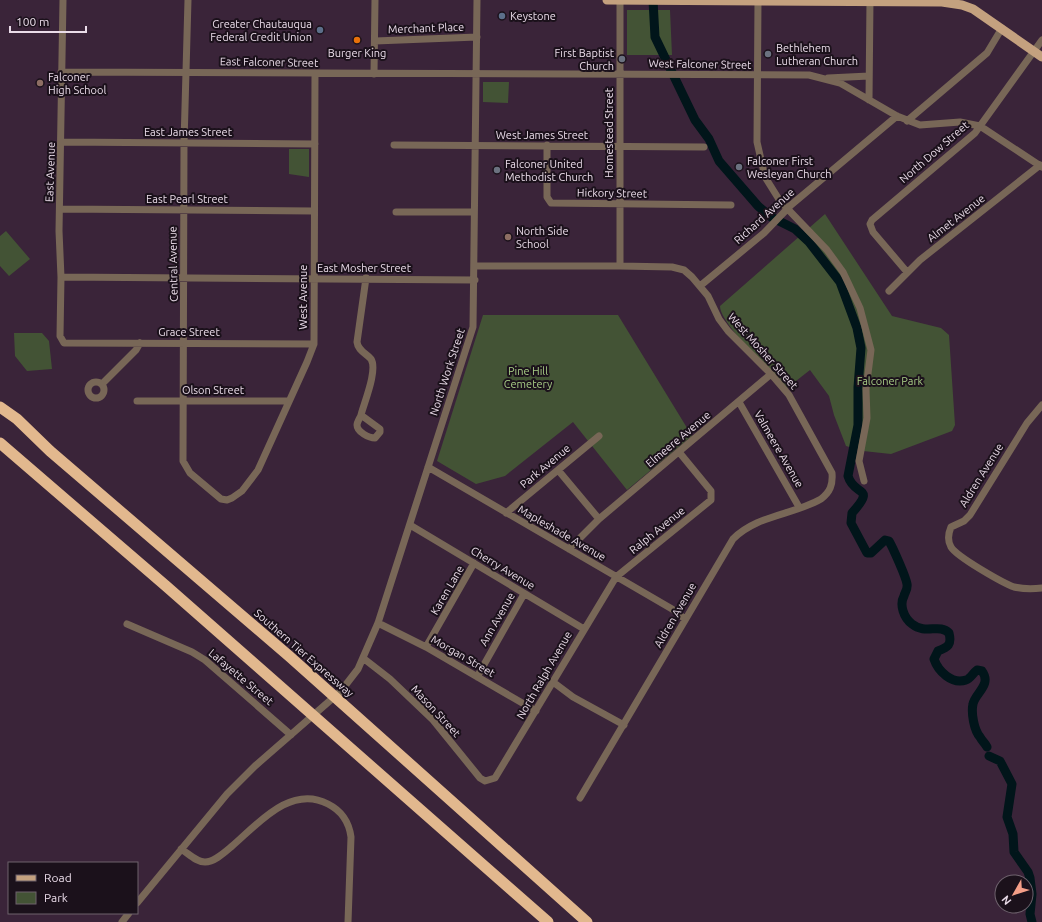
<svg xmlns="http://www.w3.org/2000/svg" width="1042" height="922" font-family="Ubuntu,sans-serif">
<rect width="100%" height="100%" fill="#3a2439"/>
<path fill="#435335" d="M627,10H670L672,55H627Z
M483,82H509L508,103L483,102Z
M289,149H309V177L289,174Z
M825,214L892,316L941,328L949,335L955,425L952,431L891,454L863,451L846,446L834,415L829,396L810,370L787,388C773,373 720,324 720,306Z
M6,231L30,259L9,276L0,266V236Z
M483,315H618L692,436L627,490L573,422L505,476L476,484L437,461Z
M14,333H42L49,341L52,369L27,371L15,356Z"/>
<g fill="none" stroke-linecap="round" stroke-linejoin="round">
<path stroke="#01151a" stroke-width="9" d="M653,0L655,37L695,120L709,139L719,161L758,206L771,217L795,229L809,242L840,282L857,328L861,348L858,387V425L848,476C854,497 877,485 852,513L851,523L867,553H871L885,540L889,541C893,548 906,577 907,584C908,589 905,592 904,596C899,605 904,618 912,624C926,635 939,623 949,633C952,645 948,647 938,651L934,659C938,671 952,685 966,680C970,679 973,673 977,670L982,671C992,685 975,693 973,704C971,713 974,730 980,737C982,741 985,743 987,747
M989,756L1000,761L1012,784L1007,817L1013,834L1014,852L1028,872L1030,878L1032,894L1030,914L1032,922"/>
<path stroke="#786757" stroke-width="7" d="M63,0L59,231L61,277L60,336L64,343L314,344
M188,0L184,143L183,461L190,473L221,499L227,500L232,498L242,491L258,470L307,362L314,344L315,73
M758,0L757,142L765,177L780,201L827,250L843,272L860,308L871,350L866,389L867,418L859,461L864,481
M375,41L477,37
M61,72L809,75L840,83L897,116L920,125L960,122L980,126L1042,167
M374,74L375,0
M828,78L869,76
M869,100L870,0
M907,121L987,53L1002,28
M62,142L315,144
M394,145L704,147
M547,145V197L551,203L731,205
M60,209L314,211
M396,212H474
M474,266H620L672,267L684,270L692,277L708,296L719,319L728,331L771,374L789,395L832,473C833,485 830,492 821,499C793,515 757,515 733,539L580,798
M620,266V0
M907,272L873,232L870,224L872,220L975,133L1042,40
M61,277L475,280
M700,286L764,233L791,205L897,116
M889,291L920,260L1040,165
M88 390a8 8 0 1 1 16 0a8 8 0 1 1-16 0Z
M102,384L136,350L140,343
M137,401H289
M739,402L799,507
M1042,405L1027,423L970,515L964,521L951,527C948,534 947,540 951,547C957,557 1003,583 1014,587C1023,589 1033,589 1042,588
M361,415C364,403 378,370 371,359C366,353 358,351 357,342L366,278
M361,415L380,429V432L375,438C369,438 357,432 357,425C357,422 360,418 361,415Z
M428,467L672,609L685,619
M558,470L599,519
M506,513L599,436
M410,525L584,629
M569,549L599,519L771,374
M378,623L426,647L536,711
M127,624L192,652L205,660L291,735
M426,647L474,563
M363,658L390,679L433,720L480,778L485,781L495,778L616,577L711,500V491L679,452
M477,677L524,594
M553,682L573,697L624,725
M181,849C188,853 196,862 205,862C214,862 224,853 231,847C257,825 290,784 328,804C342,811 349,822 351,837L348,922
M137,903L227,794L255,766L341,691L358,669L378,623L473,327L477,0
M122,922L129,913"/>
<path stroke="#c4a17f" stroke-width="9" d="M607,0L942,2L962,5L973,9L1042,57"/>
<path stroke="#e2b88e" stroke-width="11" d="M0,407L17,419L50,451L289,656L587,922
M0,443L166,586L548,922"/>
</g>
<g fill="#5c6f8a" stroke="#1b111b" stroke-width="1.5">
<circle cx="502" cy="16" r="4"/>
<circle cx="320" cy="30" r="4"/>
</g>
<circle fill="#e8710a" stroke="#1b111b" stroke-width="1.5" cx="357" cy="40" r="4"/>
<g fill="#6b7280" stroke="#1b111b" stroke-width="1.5">
<circle cx="768" cy="54" r="4"/>
<circle cx="622" cy="59" r="4"/>
<circle cx="739" cy="167" r="4"/>
<circle cx="497" cy="170" r="4"/>
</g>
<g fill="#8d6e63" stroke="#1b111b" stroke-width="1.5">
<circle cx="40" cy="83" r="4"/>
<circle cx="508" cy="237" r="4"/>
</g>
<g text-anchor="middle" dominant-baseline="central" stroke-width="4" stroke-linejoin="round" paint-order="stroke">
<g font-size="11" fill="#eadce9" stroke="#1b111b" text-anchor="start">
<text x="510" y="16">Keystone</text>
<text x="312" y="24" text-anchor="end">Greater Chautauqua<tspan x="312" dy="13">Federal Credit Union</tspan></text>
<text x="776" y="48">Bethlehem<tspan x="776" dy="13">Lutheran Church</tspan></text>
<text x="357" y="53" text-anchor="middle">Burger King</text>
<text x="614" y="53" text-anchor="end">First Baptist<tspan x="614" dy="13">Church</tspan></text>
<text x="48" y="77">Falconer<tspan x="48" dy="13">High School</tspan></text>
<text x="747" y="161">Falconer First<tspan x="747" dy="13">Wesleyan Church</tspan></text>
<text x="505" y="164">Falconer United<tspan x="505" dy="13">Methodist Church</tspan></text>
<text x="516" y="231">North Side<tspan x="516" dy="13">School</tspan></text>
</g>
<g font-size="11" fill="#eadce9" stroke="#1b111b">
<text transform="translate(426 28) rotate(-2)">Merchant Place</text>
<text transform="translate(269 62) rotate(1)">East Falconer Street</text>
<text transform="translate(700 64) rotate(1)">West Falconer Street</text>
<text x="188" y="132">East James Street</text>
<text transform="translate(609 133) rotate(-90)">Homestead Street</text>
<text x="542" y="135">West James Street</text>
<text transform="translate(934 152) rotate(-41)">North Dow Street</text>
<text transform="translate(50 172) rotate(-88)">East Avenue</text>
<text transform="translate(612 193) rotate(1)">Hickory Street</text>
<text x="187" y="199">East Pearl Street</text>
<text transform="translate(764 216) rotate(-42)">Richard Avenue</text>
<text transform="translate(956 218) rotate(-38)">Almet Avenue</text>
<text transform="translate(173 264) rotate(-91)">Central Avenue</text>
<text x="364" y="268">East Mosher Street</text>
<text transform="translate(303 297) rotate(-90)">West Avenue</text>
<text x="189" y="332">Grace Street</text>
<text transform="translate(763 351) rotate(48)">West Mosher Street</text>
<text transform="translate(447 372) rotate(-72)">North Work Street</text>
<text x="213" y="390">Olson Street</text>
<text transform="translate(678 439) rotate(-40)">Elmeere Avenue</text>
<text transform="translate(779 449) rotate(60)">Valmeere Avenue</text>
<text transform="translate(545 466) rotate(-40)">Park Avenue</text>
<text transform="translate(981 475) rotate(-58)">Aldren Avenue</text>
<text transform="translate(657 530) rotate(-39)">Ralph Avenue</text>
<text transform="translate(562 533) rotate(30)">Mapleshade Avenue</text>
<text transform="translate(503 568) rotate(31)">Cherry Avenue</text>
<text transform="translate(447 590) rotate(-60)">Karen Lane</text>
<text transform="translate(675 615) rotate(-60)">Aldren Avenue</text>
<text transform="translate(497 619) rotate(-60)">Ann Avenue</text>
<text transform="translate(304 653) rotate(41)">Southern Tier Expressway</text>
<text transform="translate(463 656) rotate(30)">Morgan Street</text>
<text transform="translate(544 675) rotate(-60)">North Ralph Avenue</text>
<text transform="translate(241 677) rotate(40)">Lafayette Street</text>
<text transform="translate(436 711) rotate(47)">Mason Street</text>
</g>
<g font-size="11" fill="#a8cd86" stroke="#1b111b">
<text x="528" y="371">Pine Hill<tspan x="528" dy="13">Cemetery</tspan></text>
<text x="890" y="381">Falconer Park</text>
</g>
</g>
<rect x="8" y="862" width="130" height="52" fill="#1b111b" stroke="#6e626d"/>
<rect x="16" y="875" width="20" height="6" fill="#c4a17f" stroke="#6e626d"/>
<text x="44" y="882" font-size="12" fill="#eadce9">Road</text>
<rect x="16" y="892" width="20" height="12" fill="#435335" stroke="#6e626d"/>
<text x="44" y="902" font-size="12" fill="#eadce9">Park</text>
<g transform="translate(1014 894) rotate(231)"><circle r="19" fill="#1b111b" stroke="#6e626d"/>
<path d="M0-3L7 15L0 10L-7 15Z" fill="#f49e88"/>
<text y="-6" font-size="11" font-weight="bold" text-anchor="middle" fill="#eadce9">N</text>
</g>
<path d="M10 26v6h76v-6" fill="none" stroke="#eadce9" stroke-width="2"/>
<text x="16" y="26" font-size="12" fill="#eadce9" stroke="#1b111b" stroke-width="3" paint-order="stroke">100 m</text>
</svg>
